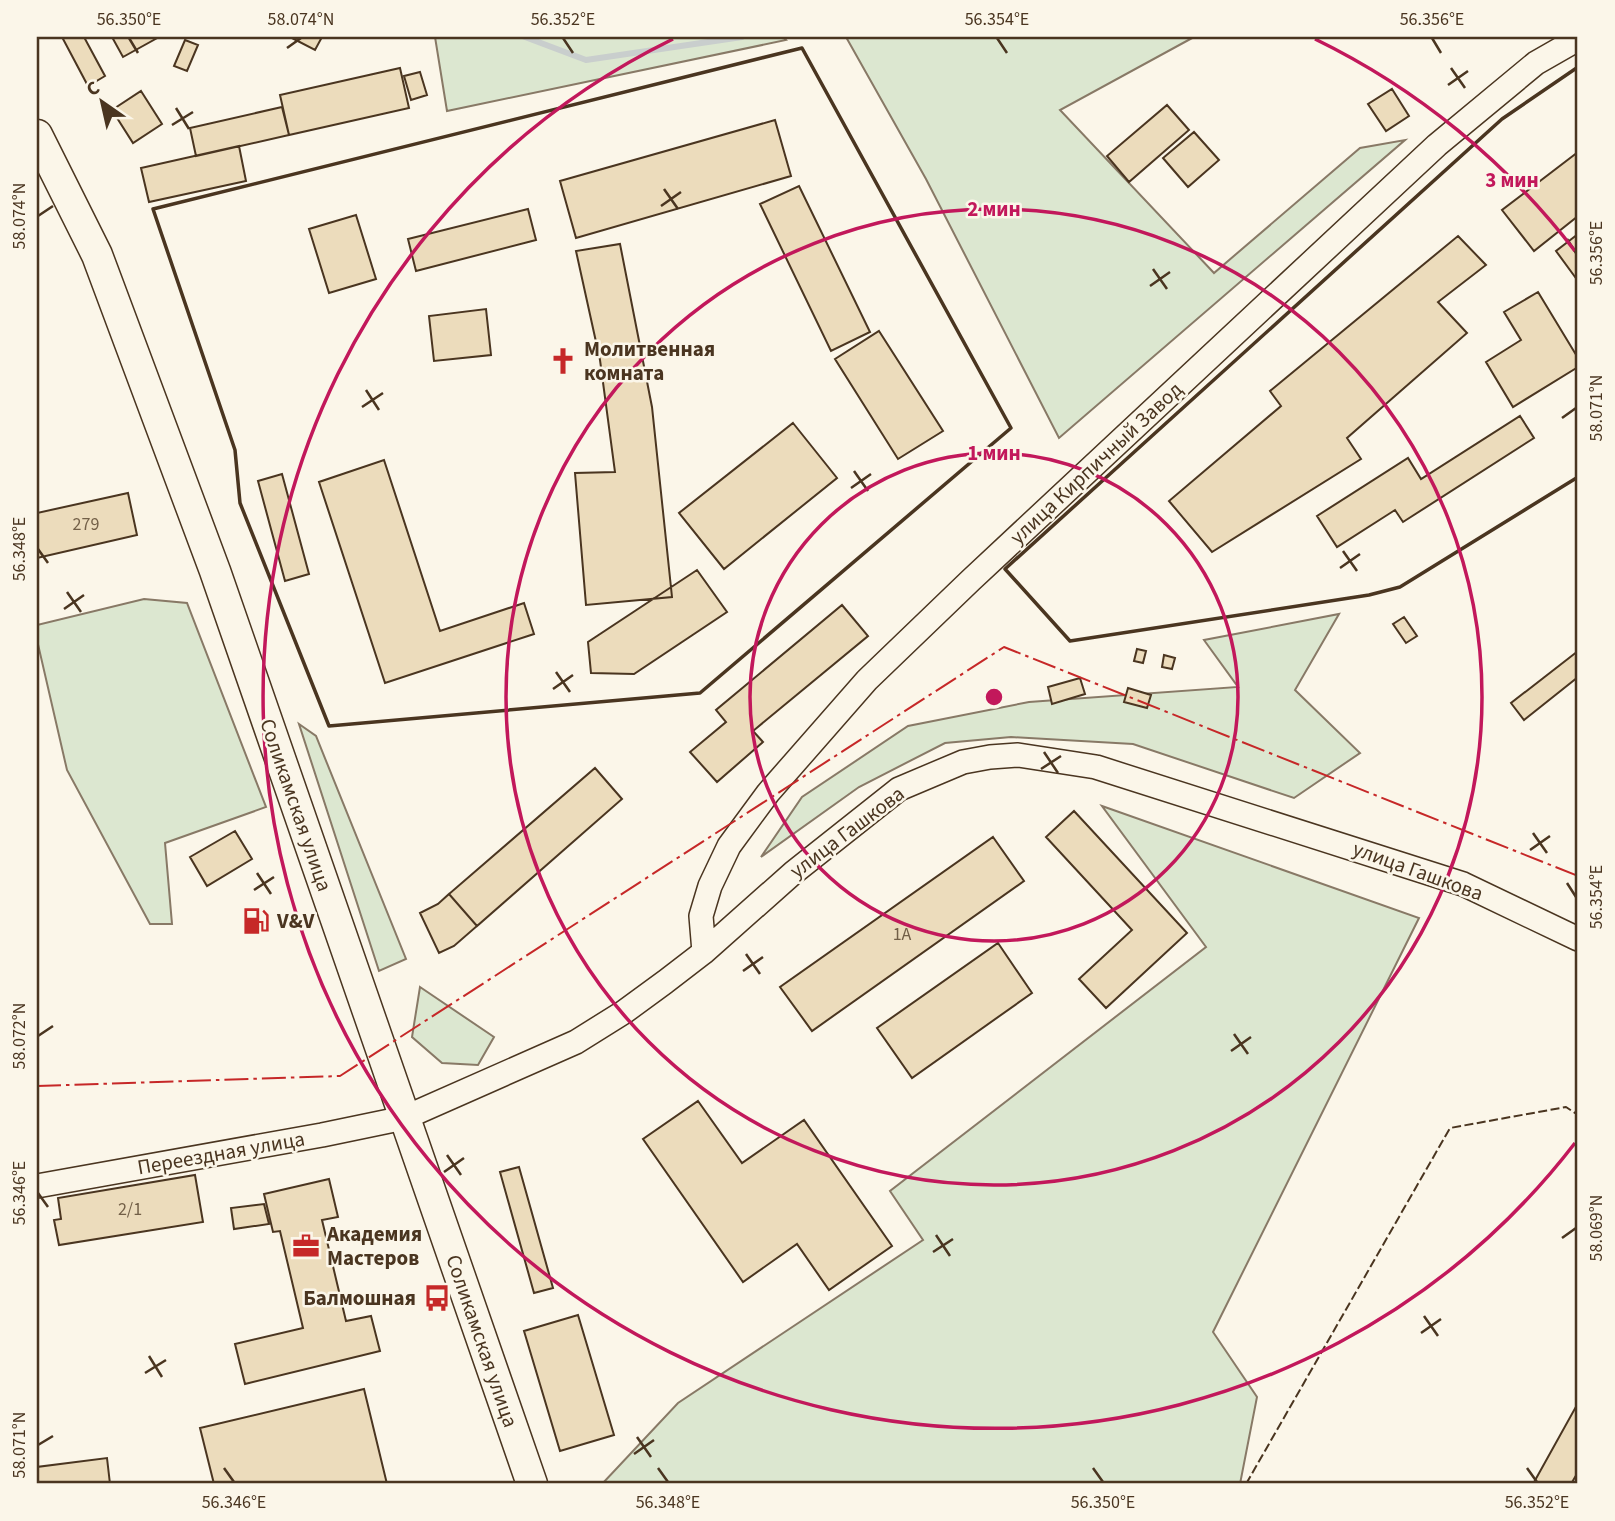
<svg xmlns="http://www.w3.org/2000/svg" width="1615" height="1521" font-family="'Source Sans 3',sans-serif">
<rect width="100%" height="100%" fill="#fbf6e9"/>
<path fill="#dce7d0" stroke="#887966" stroke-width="2" d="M435,37H783L786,40L447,111Z
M846,37H1194L1060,110L1214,273L1360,148L1405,140L1059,438L926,179Z
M144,599L187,603L266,807L165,843L172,924H150L67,770L37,640V625Z
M1339,614L1295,690L1360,753L1294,798L1133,744L1011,737L945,743L859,787L761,857L802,797L908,726L1029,702L1238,687L1204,640Z
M299,724L316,736L406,959L379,971Z
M1102,806L1419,918L1213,1332L1257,1397L1240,1484H602L678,1403L923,1240L890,1191L1206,947Z
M420,987L494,1037L478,1065L442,1063L412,1037Z"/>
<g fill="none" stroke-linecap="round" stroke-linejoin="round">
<path stroke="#c9cecd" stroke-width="6" d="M525,37L586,60L742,37"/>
</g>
<path fill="#ecdcbc" stroke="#4a3520" stroke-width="2" d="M62,37H84L105,76L88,86Z
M112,37H159L123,57Z
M290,37H322L315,50Z
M185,40L198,45L187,71L174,66Z
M400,68L409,108L289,135L280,95Z
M420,72L427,95L411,100L404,76Z
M1392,89L1409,116L1386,131L1368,104Z
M141,91L162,124L133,143L112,110Z
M1167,105L1189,130L1129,182L1107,156Z
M282,107L289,135L196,156L190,128Z
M775,120L791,176L576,238L560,181Z
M1194,132L1219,160L1188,187L1163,158Z
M239,146L246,181L149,202L141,168Z
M1578,152V216L1534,251L1502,210Z
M799,186L870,332L831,351L760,204Z
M528,209L536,240L416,271L408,239Z
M356,215L376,279L329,293L309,229Z
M1578,234V281L1556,251Z
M1458,236L1486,265L1438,302L1467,333L1347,438L1361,459L1212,552L1169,501L1281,406L1270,391Z
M620,244L652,407L672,597L586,605L575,473L615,472L600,360L576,251Z
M1538,292L1578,358V367L1513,407L1486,362L1521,340L1504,312Z
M486,309L491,355L434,361L429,316Z
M879,331L943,431L898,459L835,359Z
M1520,416L1534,438L1403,522L1395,510L1337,547L1317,516L1408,458L1421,479Z
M793,423L837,478L724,569L679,513Z
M384,460L440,631L524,603L534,634L385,683L319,482Z
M282,474L309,574L285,581L258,481Z
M128,493L137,535L37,558V513Z
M697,570L727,612L634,674L591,673L588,642Z
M842,605L868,636L753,731L763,742L717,782L690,752L726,722L716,710Z
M1404,617L1417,636L1406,643L1393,624Z
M1137,649L1146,651L1143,663L1134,661Z
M1578,651V677L1524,720L1511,703Z
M1164,655L1175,658L1172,669L1162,667Z
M1080,678L1085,694L1052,704L1048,687Z
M1128,688L1151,695L1147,708L1124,702Z
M595,768L622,799L477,926L449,894Z
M1074,811L1187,933L1106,1008L1079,979L1132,930L1046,837Z
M235,831L252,859L207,886L190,857Z
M993,837L1024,881L812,1031L780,987Z
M449,894L477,926L454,946L439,953L420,913L438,904Z
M998,943L1032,993L912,1078L877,1028Z
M698,1101L742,1163L804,1120L892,1246L829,1290L797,1244L743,1282L643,1139Z
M519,1167L553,1288L534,1293L500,1172Z
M195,1175L203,1222L59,1245L54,1220L61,1219L58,1198Z
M329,1179L338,1217L322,1220L346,1321L371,1316L380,1351L245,1384L235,1344L303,1328L280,1231L273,1232L264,1194Z
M264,1204L269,1224L234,1229L231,1208Z
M578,1315L614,1435L560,1451L524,1331Z
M364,1389L387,1484H214L200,1428Z
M1578,1403V1472L1571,1484H1533Z
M107,1458L110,1484H37V1467Z"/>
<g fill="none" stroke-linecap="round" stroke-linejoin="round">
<defs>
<path id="minor" d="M704,952L701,916L710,886L729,846L768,793L867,680L971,580L1437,145L1536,63L1578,39
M37,1186L322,1135L404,1118L576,1042L624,1012L665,982L704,952L793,873L899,789L963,762L990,757L1018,755L1096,767L1463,884L1578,939"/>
<path id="major" d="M37,135L97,255L215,571L532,1484"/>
</defs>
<use href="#minor" stroke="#4a3520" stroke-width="26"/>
<use href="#major" stroke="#4a3520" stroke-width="33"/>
<use href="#minor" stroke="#fbf6e9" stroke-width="23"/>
<use href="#major" stroke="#fbf6e9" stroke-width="30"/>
<path stroke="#4a3520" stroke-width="2" stroke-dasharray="9 3.5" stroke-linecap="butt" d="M1246,1484L1450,1128L1566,1107L1578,1115"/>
<path stroke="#4a3520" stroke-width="3.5" d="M802,48L1011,428L700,693L329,726L240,503L235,450L153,209Z
M1578,67L1502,119L1005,569L1070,641L1369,595L1400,587L1578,477"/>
<path stroke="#c62828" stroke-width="2" stroke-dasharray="24 5 3.5 5" stroke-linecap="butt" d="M37,1086L340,1076L1004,647L1578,876"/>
</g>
<path fill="none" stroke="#4a3520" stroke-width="2.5" d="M129,38L138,53M563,38L573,53M997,38L1007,53M1432,38L1441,53M287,48L301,38M1451,68L1465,88M1448,85L1468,71M176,108L189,129M172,125L193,112M664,189L678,209M661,206L681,192M38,216L53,206M1567,239L1576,253M1153,269L1167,289M1150,286L1170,272M366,390L379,410M362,407L383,393M1562,418L1576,408M854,471L868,491M851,488L871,474M38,549L48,563M1343,551L1357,571M1340,568L1360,554M67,592L81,612M64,609L84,595M556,672L570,692M553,689L573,675M1044,752L1058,773M1041,769L1061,756M1533,833L1547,853M1530,850L1550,836M257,873L271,894M1567,883L1576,897M254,890L274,877M746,954L760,974M743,971L763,957M1234,1034L1248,1054M38,1036L53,1026M1231,1051L1251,1037M447,1155L461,1175M444,1172L464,1158M38,1193L48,1207M936,1235L950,1256M1562,1238L1576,1228M933,1252L953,1239M1424,1316L1438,1336M1421,1333L1441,1319M149,1356L162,1377M145,1373L166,1360M637,1437L651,1457M38,1445L53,1436M634,1454L654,1440M224,1468L234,1482M658,1468L668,1482M1093,1468L1103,1482M1527,1468L1537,1482"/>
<g fill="none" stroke="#c2185b" stroke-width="3.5">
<circle cx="994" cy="697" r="244"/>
<circle cx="994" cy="697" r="488"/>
<path d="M1575 1143A732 732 0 1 1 673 39M1315 39A732 732 0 0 1 1575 251"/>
</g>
<defs>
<symbol id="church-bare" viewBox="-9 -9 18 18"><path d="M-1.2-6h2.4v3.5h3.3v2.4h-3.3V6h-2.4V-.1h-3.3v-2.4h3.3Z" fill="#c62828" stroke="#fbf6e9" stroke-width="2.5" paint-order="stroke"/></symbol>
<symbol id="fuel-bare" viewBox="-9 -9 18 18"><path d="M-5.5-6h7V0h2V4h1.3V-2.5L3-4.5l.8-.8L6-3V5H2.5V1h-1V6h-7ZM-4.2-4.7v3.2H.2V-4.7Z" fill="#c62828" stroke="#fbf6e9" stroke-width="2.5" paint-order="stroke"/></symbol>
<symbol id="office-bare" viewBox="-9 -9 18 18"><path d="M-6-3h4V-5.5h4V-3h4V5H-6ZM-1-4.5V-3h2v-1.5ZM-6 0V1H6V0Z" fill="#c62828" stroke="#fbf6e9" stroke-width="2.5" paint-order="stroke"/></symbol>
<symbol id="bus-bare" viewBox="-9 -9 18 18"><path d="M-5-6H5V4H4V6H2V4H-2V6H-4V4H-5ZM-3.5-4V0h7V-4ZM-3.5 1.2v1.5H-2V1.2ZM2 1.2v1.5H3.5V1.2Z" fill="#c62828" stroke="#fbf6e9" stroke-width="2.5" paint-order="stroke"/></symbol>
</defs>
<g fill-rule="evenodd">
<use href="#church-bare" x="544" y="342" width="38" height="38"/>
<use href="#fuel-bare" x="237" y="902" width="38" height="38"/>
<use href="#office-bare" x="287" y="1227" width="38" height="38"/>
<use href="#bus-bare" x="418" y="1279" width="38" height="38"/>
</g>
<g text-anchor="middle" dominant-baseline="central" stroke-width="5" stroke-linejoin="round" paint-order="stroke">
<g font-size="18" fill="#725f47">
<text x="86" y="524">279</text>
<text x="902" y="934">1А</text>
<text x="130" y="1209">2/1</text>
</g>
<g font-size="21" font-weight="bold" fill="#4a3520" stroke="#fbf6e9" text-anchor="start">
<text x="584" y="349">Молитвенная<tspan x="584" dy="24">комната</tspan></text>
<text x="277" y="921">V&amp;V</text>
<text x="327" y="1234">Академия<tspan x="327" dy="24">Мастеров</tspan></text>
<text x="416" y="1298" text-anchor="end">Балмошная</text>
</g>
<g font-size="21" fill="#4a3520" stroke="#fbf6e9">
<text transform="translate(1096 463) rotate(-43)">улица Кирпичный Завод</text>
<text transform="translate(296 805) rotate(71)">Соликамская улица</text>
<text transform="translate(847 832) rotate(-37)">улица Гашкова</text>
<text transform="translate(1418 871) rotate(20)">улица Гашкова</text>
<text transform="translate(221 1153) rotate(-10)">Переездная улица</text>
<text transform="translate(482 1341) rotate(71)">Соликамская улица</text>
</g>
</g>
<circle cx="994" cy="697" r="10" fill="#c2185b" stroke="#fbf6e9" stroke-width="3.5"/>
<g font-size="21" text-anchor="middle" font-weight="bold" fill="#c2185b" stroke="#fbf6e9" stroke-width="5" stroke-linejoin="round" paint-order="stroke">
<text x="1512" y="187">3 мин</text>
<text x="994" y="216">2 мин</text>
<text x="994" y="460">1 мин</text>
</g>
<rect width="1615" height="1521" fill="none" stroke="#fbf6e9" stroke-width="77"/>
<g transform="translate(102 102) rotate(326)" stroke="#fbf6e9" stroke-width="5" paint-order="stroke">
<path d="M0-5L12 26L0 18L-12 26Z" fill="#4a3520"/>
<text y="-10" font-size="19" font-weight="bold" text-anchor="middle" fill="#4a3520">С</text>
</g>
<rect x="38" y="38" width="1538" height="1444" fill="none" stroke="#4a3520" stroke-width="2.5"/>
<g font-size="18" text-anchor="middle" fill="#4a3520">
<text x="129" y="25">56.350°E</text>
<text x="301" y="25">58.074°N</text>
<text x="563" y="25">56.352°E</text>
<text x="997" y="25">56.354°E</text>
<text x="1432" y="25">56.356°E</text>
<text transform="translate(19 216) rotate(-90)" y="6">58.074°N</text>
<text transform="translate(1596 253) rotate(-90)" y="6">56.356°E</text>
<text transform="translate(1596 408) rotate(-90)" y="6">58.071°N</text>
<text transform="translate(19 549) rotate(-90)" y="6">56.348°E</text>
<text transform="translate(1596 897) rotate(-90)" y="6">56.354°E</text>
<text transform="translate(19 1036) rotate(-90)" y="6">58.072°N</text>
<text transform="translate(19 1193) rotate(-90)" y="6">56.346°E</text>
<text transform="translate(1596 1228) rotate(-90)" y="6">58.069°N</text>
<text transform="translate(19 1445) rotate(-90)" y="6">58.071°N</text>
<text x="234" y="1508">56.346°E</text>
<text x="668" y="1508">56.348°E</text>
<text x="1103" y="1508">56.350°E</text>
<text x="1537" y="1508">56.352°E</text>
</g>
</svg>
